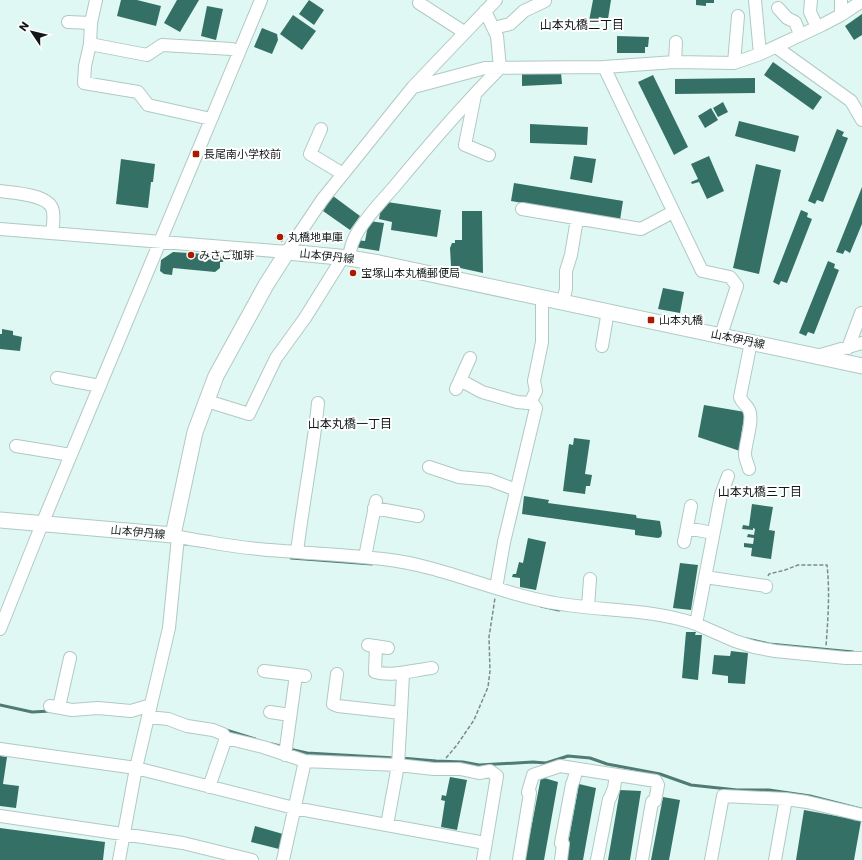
<svg xmlns="http://www.w3.org/2000/svg" width="862" height="860" font-family="Poppins,'Noto Sans JP',sans-serif">
<rect width="100%" height="100%" fill="#dff8f3"/>
<g fill="none" stroke-linecap="round" stroke-linejoin="round">
<path stroke="#507b74" stroke-width="3" d="M291,558L372,564
M541,606L559,610
M747,639L769,644L853,652
M0,705L32,712L51,711
M226,730L255,739
M272,744L284,747
M289,749L307,753L395,758
M401,758L436,761L463,762L479,765L533,762L546,763L568,756L590,758L607,764L660,774L691,785L737,790H769L810,796L861,809"/>
</g>
<path fill="#357066" d="M121,0H137L161,6L156,26L117,16Z
M177,0H199L180,32L164,23Z
M309,0L324,10L314,25L299,14Z
M593,0H611L608,19L599,17L597,23L589,21Z
M696,0H714V3H706V6L696,5Z
M207,6L223,9L216,40L201,36Z
M862,14V35L854,40L845,26Z
M293,15L316,31L302,50L280,34Z
M262,28L277,34L278,40L272,54L254,47Z
M617,36L649,37L648,47H645V53H617Z
M773,62L822,97L813,110L764,75Z
M561,72L562,84L522,86V74Z
M653,75L688,147L674,155L638,82Z
M755,78V93L675,94V79Z
M723,102L728,112L718,117L713,108Z
M711,108L718,120L705,128L698,116Z
M739,121L799,136L795,152L735,136Z
M530,124L588,127L587,145L530,143Z
M837,129L844,132L842,136L848,138L823,202L817,200L815,204L808,201Z
M574,156L596,159L592,183L570,179Z
M709,156L724,191L707,199L699,182L692,184L691,182L698,179L691,164Z
M121,159L155,164L153,182H151L148,208L116,204Z
M756,164L781,170L759,274L733,268Z
M514,183L623,201L620,220L511,201Z
M862,187V224L850,253L845,250L843,254L836,252Z
M333,196L360,216L350,230L323,211Z
M387,202L441,210L437,237L391,230L392,222L379,219L381,208Z
M801,210L808,213L807,217L812,219L787,283L781,281L779,285L773,282Z
M462,211H482L483,273L451,266L450,248L452,243H455V240H462Z
M369,221L384,223L379,251L355,247L356,240L365,241Z
M279,232L285,236L282,242L275,238Z
M173,252L220,255L224,257L223,262H220V268L215,272L173,268L172,275L164,274L160,271L161,260Z
M828,261L835,264L834,268L839,270L814,334L808,332L806,336L799,333Z
M663,288L684,292L680,313L658,309Z
M2,329L13,331V335L22,337L20,351L0,349V334H2Z
M704,405L745,412L741,436L743,437L740,451L698,437Z
M574,438L590,440L585,474L592,475L590,486H586L585,494L563,491L569,444L573,445Z
M524,496L549,500L548,503L636,515L637,519V518L660,521L662,533L661,537L658,538L635,535V530L522,514Z
M752,504L773,507L769,530L775,531L771,559L751,556L752,548L744,547V543L753,544L754,538L747,537L748,534L754,535L755,529L753,528V530L742,529L743,525L749,526Z
M528,538L546,542L536,590L520,587V578L512,577L513,574H516L519,562L523,563Z
M680,563L698,565L691,610L673,608Z
M686,632H696L695,635H702L698,680L682,678Z
M731,651L748,653L745,684L728,683V676L712,674L714,655L730,656Z
M0,756L7,757L3,784L19,786L16,808L0,806Z
M450,777L467,780L457,830L441,827L445,801L441,800L442,795L446,796Z
M541,777L558,782L544,860H525Z
M579,784L596,788L583,860H565Z
M620,790L641,791L630,860H608Z
M663,797L680,800L669,860H651Z
M804,810L853,819V820L861,821L854,860H796Z
M255,826L283,834L279,849L251,842Z
M0,828L105,842L103,860H0Z"/>
<g fill="none" stroke-linecap="round" stroke-linejoin="round">
<defs>
<path id="minor" d="M96,0L91,23L90,44L85,66L84,83L138,92L148,105L211,119
M755,0L760,54
M811,0L810,12L817,27
M419,3L464,32
M778,8L787,18L795,22L800,34
M841,15V0
M68,22L91,23
M493,28L510,24L524,11L545,1
M90,44L147,55L162,45L232,49L239,52
M776,47L851,101L862,120
M675,62L676,42
M734,63L738,16
M604,67L675,62L734,63L760,54L822,25L841,15L862,1
M414,87L485,68L604,67L702,271L730,277L737,286L721,335
M475,95L465,145L489,155
M321,129L310,154L343,174
M0,191C13,193 46,194 52,208C55,215 53,225 52,233
M522,209L641,229L673,212
M0,229L287,252L322,200L413,87L496,0
M349,258C350,250 352,242 356,235C365,218 382,201 394,187C428,146 463,105 500,68L497,36L485,11
M563,301L566,289V271L571,255L577,219
M602,346L608,311
M848,348L861,313
M817,356L862,343
M57,378L100,386
M460,380L482,392L517,402L528,403L531,401L536,391L534,381L542,342V297
M456,389L470,358
M207,401L249,414L276,358L305,318L343,257
M16,446L71,455
M429,467L459,477L490,480L516,490
M749,469C748,464 745,459 745,454C745,443 754,420 749,410C747,405 742,403 740,397L751,342
M374,508L418,516
M687,528L713,533
M173,535C185,539 197,540 209,542C266,553 325,552 383,559C439,565 490,590 544,601C594,612 647,607 696,624L721,495L728,476
M684,542L691,506
M297,552C303,502 313,453 318,403
M365,557L376,501
M705,577L766,586V587
M496,588L504,542L536,408L531,401
M588,607L590,579
M696,624L735,641L754,647L775,651L846,658H862
M0,629L42,524L261,0
M368,645L388,648
M376,646L375,672C392,677 414,670 432,668
M264,671L305,676
M337,674L333,704L338,706L401,713L398,765L387,825
M50,706L72,710L98,708L131,711L151,705
M59,707L70,658
M270,712L290,715
M401,713L403,674
M148,717L168,719L187,726L213,730L223,734L226,738
M0,749L136,768L294,808L485,843
M285,755L296,675
M304,761L398,765L434,769H460L479,773L490,771L497,776L483,860
M209,787L226,738L263,747L305,761L283,860
M0,816L183,843L252,860
M119,860L136,768L169,628L178,537
M519,860L530,793L528,792L533,775L560,766L656,781L658,785L655,801L652,802L642,860
M561,860L563,844L561,843L572,784L573,782L577,769
M597,860L609,799L610,798L614,788L616,775
M711,860L723,796L786,799L807,802L862,815
M775,860L786,799"/>
<path id="major" d="M0,520L173,535L195,432L216,376L266,285L287,252L349,258L379,263L862,366"/>
</defs>
<use href="#minor" stroke="#b1c9c4" stroke-width="14"/>
<use href="#major" stroke="#b1c9c4" stroke-width="17"/>
<path stroke="#7a8b88" stroke-width="1.5" stroke-dasharray="4 2" stroke-linecap="butt" d="M768,576L769,574L785,570L798,565H827C830,592 828,619 826,646
M446,758L457,745L474,720L488,687L490,671L489,637L495,598"/>
<use href="#minor" stroke="#fff" stroke-width="12"/>
<use href="#major" stroke="#fff" stroke-width="15"/>
</g>
<g fill="#a91a00" stroke="#fff" stroke-width="1.5">
<rect x="192" y="150" width="8" height="8" rx="2"/>
<circle cx="280" cy="237" r="4"/>
<circle cx="191" cy="255" r="4"/>
<circle cx="353" cy="273" r="4"/>
<rect x="647" y="316" width="8" height="8" rx="2"/>
</g>
<g text-anchor="middle" dominant-baseline="central" stroke-width="4" stroke-linejoin="round" paint-order="stroke">
<g font-size="11" fill="#111918" stroke="#fff" text-anchor="start">
<text x="204" y="154">長尾南小学校前</text>
<text x="288" y="237">丸橋地車庫</text>
<text x="199" y="255">みさご珈琲</text>
<text x="361" y="273">宝塚山本丸橋郵便局</text>
<text x="659" y="320">山本丸橋</text>
</g>
<g font-size="11" fill="#111918" stroke="#fff">
<text transform="translate(327 256) rotate(6)">山本伊丹線</text>
<text transform="translate(738 339) rotate(12)">山本伊丹線</text>
<text transform="translate(138 532) rotate(5)">山本伊丹線</text>
</g>
<g font-size="12" fill="#111918" stroke="#fff">
<text x="582" y="24">山本丸橋二丁目</text>
<text x="350" y="423">山本丸橋一丁目</text>
<text x="760" y="491">山本丸橋三丁目</text>
</g>
</g>
<g transform="translate(32 32) rotate(305)" stroke="#ffffff" stroke-width="3" paint-order="stroke">
<path d="M0-3L7 15L0 10L-7 15Z" fill="#111918"/>
<text y="-6" font-size="11" font-weight="bold" text-anchor="middle" fill="#111918">N</text>
</g>
</svg>
